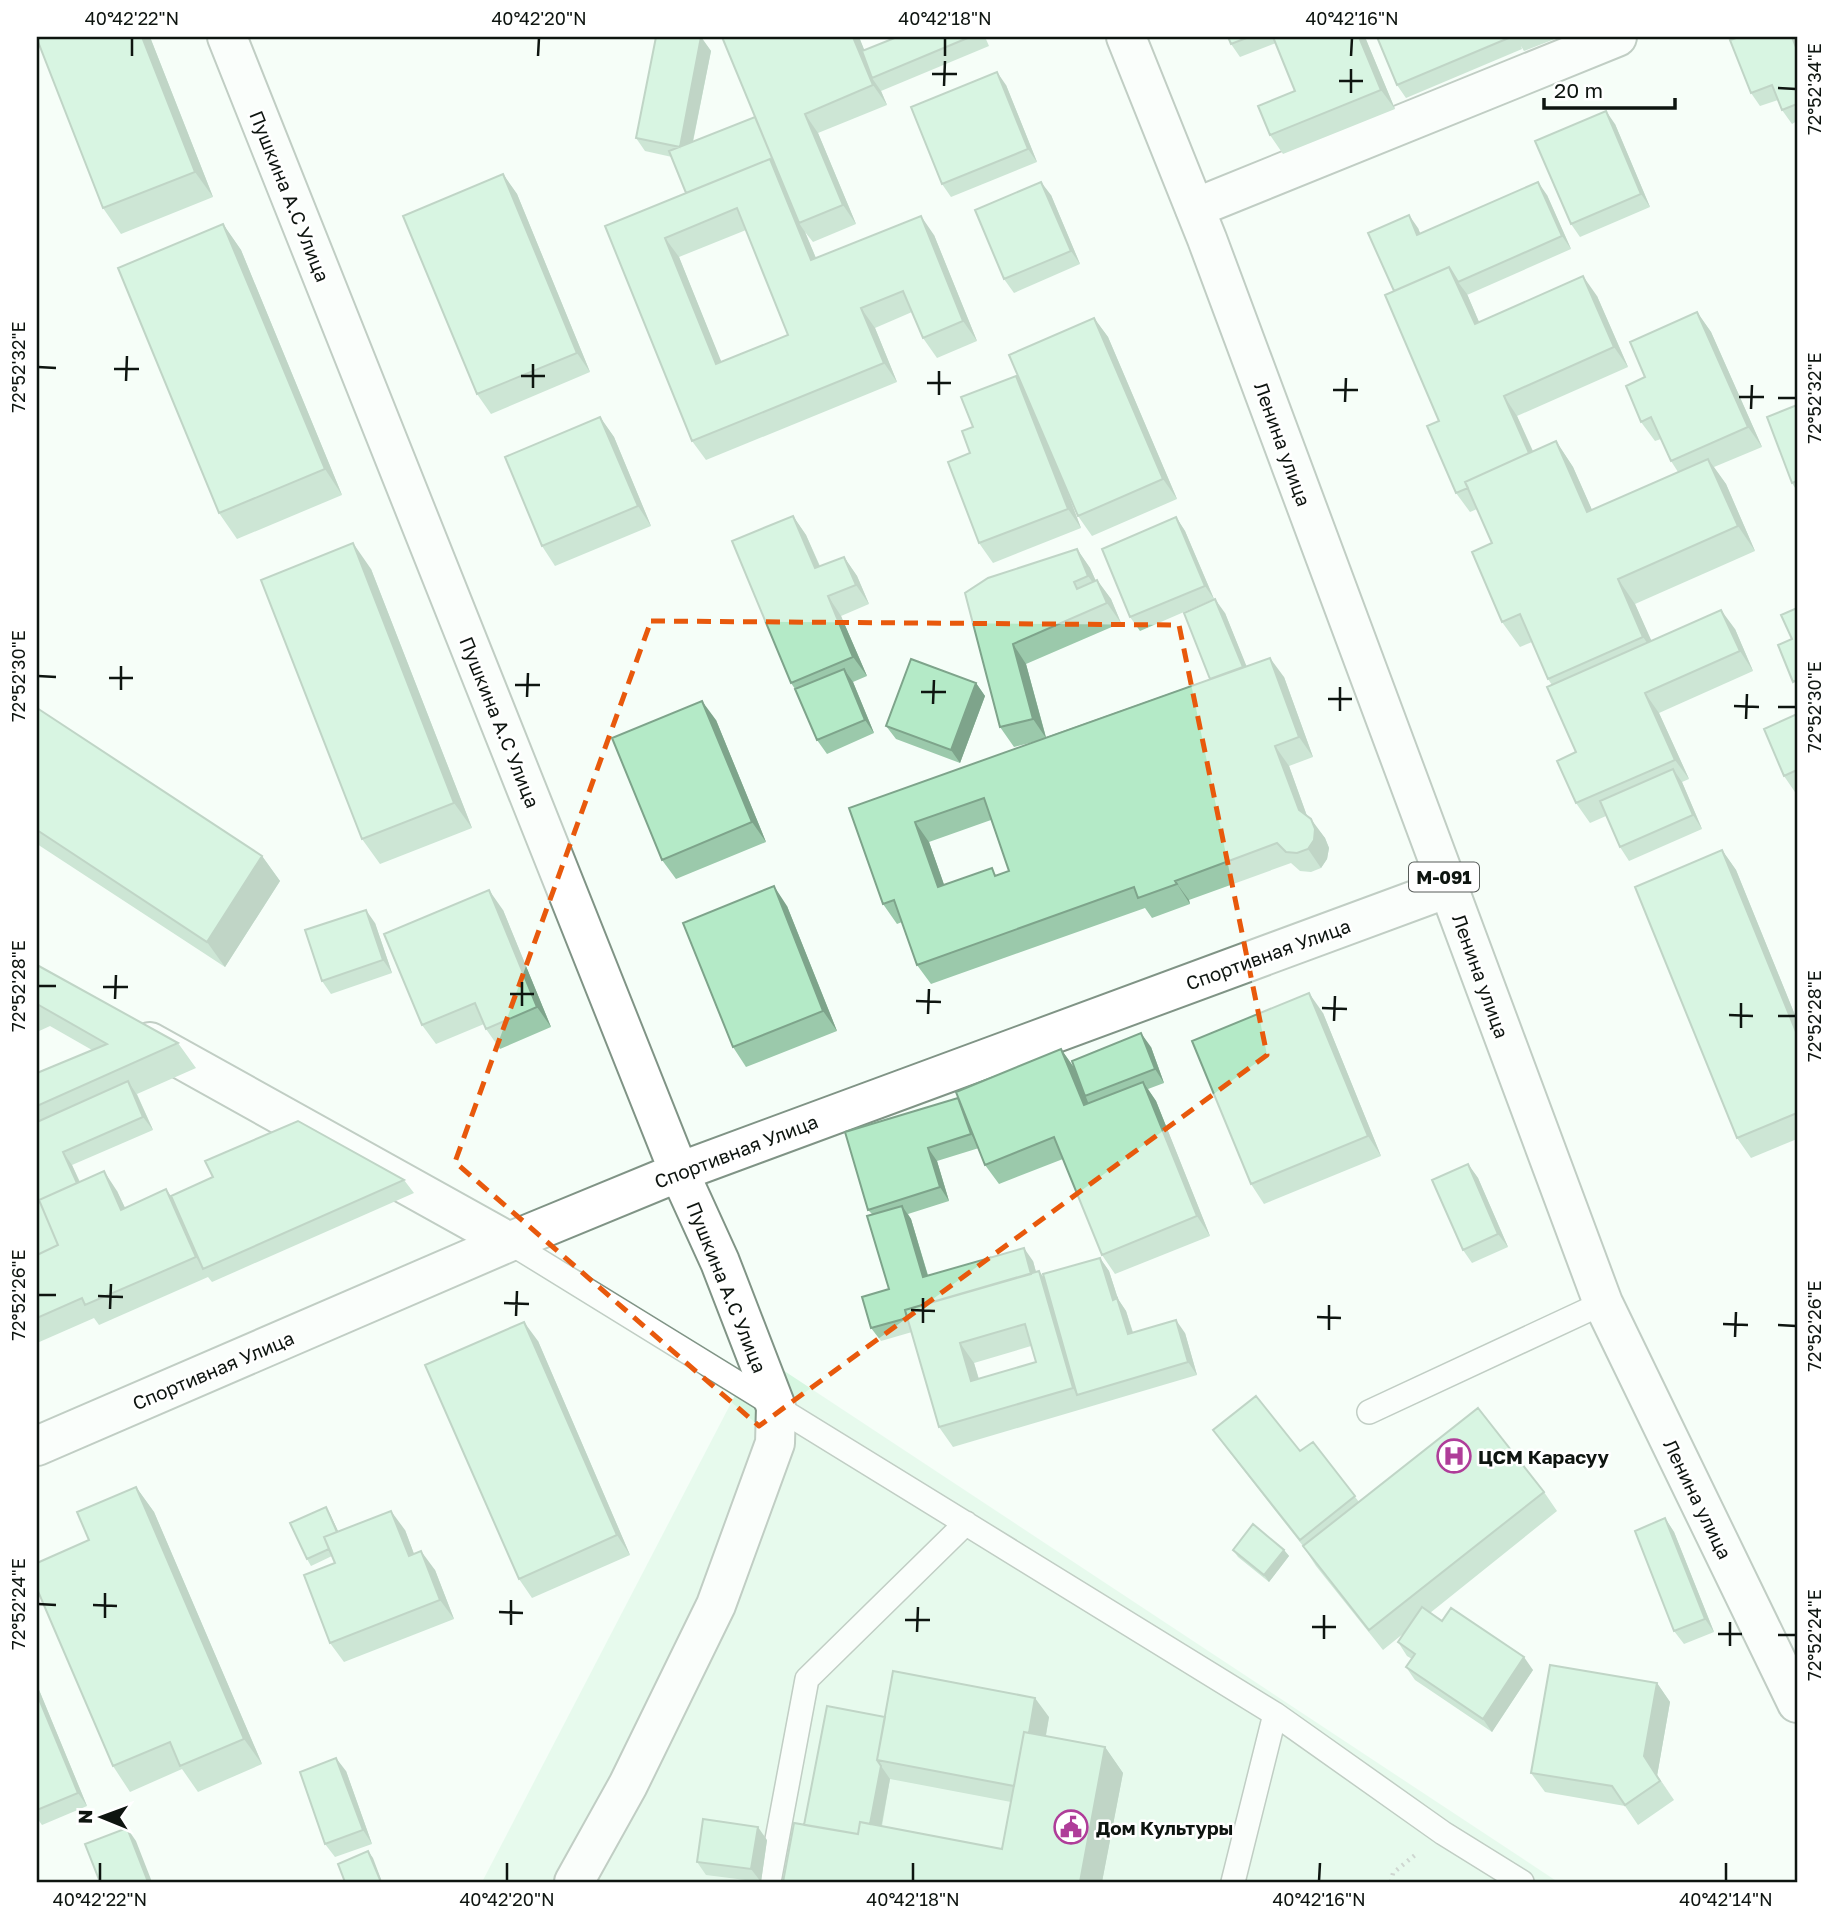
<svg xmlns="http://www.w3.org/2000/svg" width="1834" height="1919" font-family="'Golos Text',sans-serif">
<rect width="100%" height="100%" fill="#f5fef8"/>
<path fill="#d6f7e1" d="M757,1353L1558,1882H482Z"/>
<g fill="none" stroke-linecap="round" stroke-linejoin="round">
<defs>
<path id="lane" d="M509,1242L1275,1714L1443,1833L1522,1882
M1369,1412L1603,1303
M769,1882L807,1679L966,1523
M1233,1882L1275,1714"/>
<path id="street" d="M227,37L679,1172L720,1262L776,1407L775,1443L716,1605L628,1785L574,1882
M1195,208L1617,37
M150,1042L509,1242
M37,1446L509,1242L679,1172L1448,888"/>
<path id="primary" d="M1126,37L1207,239L1603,1303L1797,1703"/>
</defs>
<use href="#lane" stroke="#809486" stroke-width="26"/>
<use href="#street" stroke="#809486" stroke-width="42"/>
<use href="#primary" stroke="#809486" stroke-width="42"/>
<path stroke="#9ea6a1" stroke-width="4.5" stroke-dasharray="2 5" stroke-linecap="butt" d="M1391,1882L1393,1873L1415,1855"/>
<use href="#lane" stroke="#fff" stroke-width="23"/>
<use href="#street" stroke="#fff" stroke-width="38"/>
<use href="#primary" stroke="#fff" stroke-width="38"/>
</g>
<path fill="#9bc9ab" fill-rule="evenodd" d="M150,37L213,197L121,234L103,208Z
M701,37L711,51L693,142L755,117L722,37H859L864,50L897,37H985L989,46L881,91L887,105L818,133L856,224L813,242L805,232L816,258L934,235L977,341L937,358L923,338L912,312L875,328L897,382L706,460L692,441L605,226L686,193L672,157L645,151L636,138ZM746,230L788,335L721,362L679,257Z
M1228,37H1365L1395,109L1283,154L1270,135L1295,91L1276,43L1240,57L1231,44Z
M1377,37H1560L1524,51L1521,46L1522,49L1406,98L1397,85Z
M1739,37H1796L1797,40V121L1792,124L1782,110L1778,100L1760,106L1751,93Z
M1006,85L1037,162L951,197L942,184Z
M1615,124L1650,207L1580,237L1571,224Z
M503,174L517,194L590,372L491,414L477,394Z
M1051,195L1080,264L1014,293L1004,279Z
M1547,195L1571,249L1467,295V294L1479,322L1597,296L1628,367L1517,416L1533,451L1556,441L1573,467L1592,510L1678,472L1671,461L1661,439L1655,441L1641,422L1645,377L1697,312L1711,332L1762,447L1714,467L1726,484L1755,551L1635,604L1651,641L1735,629L1753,671L1659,713L1689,779L1682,782L1702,829L1629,861L1620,847L1606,816L1590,823L1576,803V752L1552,685L1548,679L1532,642L1520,647L1502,622L1492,543L1477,509L1470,512L1456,493L1439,421L1394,291L1418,228L1420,233Z
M223,224L241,250L342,495L237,539L219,513Z
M1094,318L1108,337L1177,499L1092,536L1078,516L1064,484L1081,528L993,563L979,543L970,453L973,427Z
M1797,405V491L1792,483Z
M600,417L614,437L651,526L555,566L542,546Z
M793,516L806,535L820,566L844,557L857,576L869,604L841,616L867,676L853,682L874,733L827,754L817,740L795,689L791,683Z
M1176,517L1185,531L1214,599L1140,631L1130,617Z
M1077,549L1090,568L1096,581L1097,580L1111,599L1121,623L1026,664L1046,737L1210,679L1225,613L1246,666L1284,677L1313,757L1289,766L1307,816L1325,838L1329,848L1327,859L1321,868L1311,872L1300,871L1291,863L1189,900L1190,904L1152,918L1145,908L931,984L917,965L902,922L897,924L883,904L849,808L1037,741L1014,747L1000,727L965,593ZM991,820L1009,871L997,875L944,885L929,842Z
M371,569L472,828L380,864L362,839Z
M976,683L985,696L960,763L896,739L886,726Z
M37,708L262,856L280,881L225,967L37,844Z
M1797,714V795L1784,776Z
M716,720L766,842L676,879L662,860Z
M1722,850L1736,870L1797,1020V1139L1751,1158L1737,1138Z
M787,906L837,1031L746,1067L733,1047Z
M503,910L551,1027L500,1049L486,1029L484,1024L436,1044L422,1025Z
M375,923L392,973L331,994L322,981Z
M37,965L178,1043L196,1068L137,1094L153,1130L72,1165L80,1182L117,1191L125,1208L171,1196L404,1180L414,1193L212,1282L208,1277L99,1325L94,1318L37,1343V1071L38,1072L92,1050L50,1026L37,1032Z
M1323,1013L1381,1156L1264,1204L1251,1184Z
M1151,1047L1164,1083L1148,1089L1156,1101L1210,1236L1115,1274L1102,1255L1063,1159L999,1184L985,1165L979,1148L937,1161L949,1201L908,1214L911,1219L928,1275L1033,1261L1036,1272L1039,1271L1044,1278L1100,1258L1109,1271L1118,1299L1126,1311L1133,1332L1185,1333L1197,1375L953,1447L939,1427L912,1332L881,1341L871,1328L889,1289L872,1214L868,1210L958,1098L1061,1049L1075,1069ZM1031,1346L1036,1362L979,1379L974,1363Z
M1468,1164L1478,1178L1508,1247L1472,1263L1463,1250Z
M538,1341L630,1555L532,1598L519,1579Z
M1213,1430L1300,1451L1313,1442L1359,1502L1544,1492L1557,1511L1430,1613L1442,1621L1533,1670L1492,1732L1415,1680L1406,1667L1412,1659L1407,1656L1398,1642L1404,1633L1383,1650L1316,1566L1303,1546L1227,1449Z
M136,1487L154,1512L262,1764L198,1792L182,1769L130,1792L113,1766L89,1540Z
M326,1507L330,1514L338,1532L405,1530L414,1554L435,1570L454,1619L344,1662L330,1643L335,1563L332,1556L311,1566L307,1559Z
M1665,1518L1674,1532L1714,1632L1684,1644L1674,1631Z
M1233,1550H1284L1289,1556L1269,1582L1238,1557Z
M1657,1683L1670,1702L1657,1776L1674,1800L1638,1825L1625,1806L1545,1792L1531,1773Z
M37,1685L87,1806L42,1825L37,1818Z
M885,1717H1049L1046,1736L1105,1747L1123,1773L1102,1882H783ZM890,1779L1011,1802L1002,1849L882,1826Z
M346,1771L372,1844L335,1857L325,1844Z
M767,1840L761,1882L706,1875L697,1862Z"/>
<path fill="#7ea48b" d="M142,37H150L213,197L195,172Z
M701,37L711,51L689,160L680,147Z
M853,37H859L875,76L872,78L881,91L887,105L873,85Z
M1359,37H1365L1395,109L1381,90Z
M1792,37H1796L1797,40V50Z
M997,72L1006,85L1037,162L1028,149Z
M1606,111L1615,124L1650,207L1641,194Z
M805,114L818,133L856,224L843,205Z
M770,159L775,165L799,223L805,232L825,280L811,260Z
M503,174L517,194L590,372L577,353Z
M1041,182L1051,195L1080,264L1071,251Z
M1538,182L1547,195L1571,249L1562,236Z
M1409,215L1418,228L1426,248L1417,235Z
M921,216L934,235L977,341L963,321Z
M223,224L241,250L342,495L325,469Z
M665,238L679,257L730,383L716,364Z
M1449,267L1460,281L1458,282L1467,294L1488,343L1475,324Z
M1583,276L1597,296L1628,367L1614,347Z
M861,308L875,328L897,382L884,363Z
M1697,312L1711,332L1762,447L1748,427Z
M1094,318L1108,337L1177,499L1163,479Z
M1016,376L1030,395L1081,528L1068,509Z
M1504,396L1517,416L1545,479L1532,459Z
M600,417L614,437L651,526L638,506Z
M1556,441L1573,467L1604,537L1587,512Z
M1708,459L1726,484L1755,551L1738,526Z
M793,516L806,535L829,588L815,568Z
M1176,517L1185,531L1214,599L1205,586Z
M353,543L371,569L472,828L454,803Z
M1077,549L1090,568L1102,595L1088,576Z
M844,557L857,576L869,604L856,585Z
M1618,579L1635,604L1661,662L1643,637Z
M1097,580L1111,599L1121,623L1107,603Z
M828,596L841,616L867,676L853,657Z
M1215,599L1225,613L1253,682L1244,669Z
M1721,610L1735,629L1753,671L1740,651Z
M1013,644L1026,664L1046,738L1033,719Z
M1270,658L1284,677L1313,757L1299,737Z
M844,669L853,682L874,733L865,720Z
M976,683L985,696L960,763L951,750Z
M1645,693L1659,713L1689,779L1675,760Z
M702,701L716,720L766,842L752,822Z
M1275,746L1289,766L1312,830L1299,810Z
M1673,769L1682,782L1702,829L1693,815Z
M1311,819L1325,838L1329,848L1327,859L1321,868L1308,849Z
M915,822L929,842L952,907L938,887Z
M1722,850L1736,870L1797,1020V1034Z
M262,856L280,881L225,967L207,942Z
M1175,881L1189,900L1190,904L1177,884Z
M774,886L787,906L837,1031L823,1011Z
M489,890L503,910L551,1027L537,1007Z
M366,910L375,923L392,973L383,960Z
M1309,993L1323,1013L1381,1156L1368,1136Z
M1141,1033L1151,1047L1164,1083L1155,1069Z
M1061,1049L1075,1069L1097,1125L1084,1105Z
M128,1081L137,1095L153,1130L143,1117Z
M1143,1082L1156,1101L1210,1236L1197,1216Z
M959,1098L980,1148L971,1134Z
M928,1148L937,1161L949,1201L940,1187Z
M63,1152L72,1165L89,1203L80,1190Z
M1468,1164L1478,1178L1508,1247L1498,1234Z
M104,1171L117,1191L135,1229L121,1210Z
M166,1189L180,1209L204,1269L196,1257Z
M902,1206L911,1219L932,1290L923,1277Z
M1024,1248L1033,1261L1042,1294L1033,1281Z
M1100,1258L1109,1271L1118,1299L1126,1311L1137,1347L1128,1334L1113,1300Z
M1039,1271L1053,1291L1077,1395L1073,1388Z
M1176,1320L1185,1333L1197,1375L1188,1362Z
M524,1322L538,1341L630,1555L617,1535Z
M960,1343L974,1363L985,1401L971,1381Z
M136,1487L154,1512L262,1764L244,1739Z
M326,1507L330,1514L347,1550L342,1543Z
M391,1511L405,1530L422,1575L409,1556Z
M1665,1518L1674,1532L1714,1632L1705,1619Z
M1284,1550L1289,1556L1269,1582L1264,1575Z
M421,1551L435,1570L454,1619L440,1600Z
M1524,1657L1533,1670L1492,1732L1483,1719Z
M1657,1683L1670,1702L1657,1776L1674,1800L1644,1756Z
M37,1685L87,1806L78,1793L37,1694Z
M1035,1698L1049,1717L1033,1806L1019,1787Z
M1105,1747L1123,1773L1102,1882H1080Z
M336,1758L346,1771L372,1844L363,1830Z
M881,1766L890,1779L875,1860L866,1846Z
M758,1827L767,1840L761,1882L751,1869Z
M127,1828L136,1841L152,1882H148Z
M368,1851L373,1858L382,1882H381Z"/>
<path fill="#b4eac7" stroke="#7ea48b" stroke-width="2" fill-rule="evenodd" d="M37,37H142L195,172L103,208L37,39Z
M656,37H701L680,147L636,138Z
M722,37H853L873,85L805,114L843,205L799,223Z
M897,37H970L872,78L862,51Z
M1228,37H1249L1231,44Z
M1273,37H1359L1381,90L1270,135L1258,106L1295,91Z
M1377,37H1511L1397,85Z
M1739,37H1792L1797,50V104L1782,110L1772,85L1751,93L1730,40Z
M997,72L1028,149L942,184L911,107Z
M1606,111L1641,194L1571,224L1535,141Z
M755,117L775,165L770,159L686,193L669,151Z
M770,159L811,260L921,216L963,321L923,338L903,291L861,308L884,363L692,441L605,226ZM737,208L788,335L716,364L665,238Z
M503,174L577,353L477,394L403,216Z
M1041,182L1071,251L1004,279L975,210Z
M1538,182L1562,236L1458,282L1449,267L1394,291L1368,233L1409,215L1417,235Z
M223,224L325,469L219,513L118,268Z
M1449,267L1475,324L1583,276L1614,347L1504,396L1529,453L1465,482L1468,488L1456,493L1427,426L1439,421L1385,295Z
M1697,312L1748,427L1671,461L1651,417L1641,422L1626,386L1645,377L1630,342Z
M1094,318L1163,479L1078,516L1009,355Z
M1016,376L1068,509L979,543L948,462L970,453L962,431L973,427L961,397Z
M1797,405V481L1792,483L1767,417Z
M600,417L638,506L542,546L505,457Z
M1556,441L1587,512L1708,459L1738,526L1618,579L1643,637L1548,679L1520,614L1502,622L1472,552L1492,543L1465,482Z
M793,516L815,568L844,557L856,585L828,596L853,657L791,683L732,541Z
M1176,517L1205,586L1130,617L1102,549Z
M353,543L454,803L362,839L261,580Z
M1077,549L1088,576L1074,582L1077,589L1097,580L1107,603L1013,644L1033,719L1000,727L965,593L988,578Z
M1215,599L1243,667L1210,679L1184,613Z
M1797,608V680L1793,682L1778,645L1792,639L1781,615Z
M1721,610L1740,651L1645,693L1675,760L1576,803L1557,761L1576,752L1547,687Z
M1270,658L1299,737L1275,746L1299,810L1311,819L1315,829L1314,840L1308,849L1297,853L1286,852L1277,843L1175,881L1177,884L1138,898L1134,887L917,965L894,900L883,904L849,808ZM984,798L1009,871L995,876L992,868L938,887L915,822Z
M911,659L976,683L951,750L886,726Z
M844,669L865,720L817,740L795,689Z
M702,701L752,822L662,860L612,738Z
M37,708L262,856L207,942L37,830Z
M1797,714V770L1784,776L1764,729Z
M1673,769L1693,815L1620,847L1600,801Z
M1722,850L1797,1034V1113L1737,1138L1635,887Z
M774,886L823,1011L733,1047L683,923Z
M489,890L537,1007L486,1029L475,1003L422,1025L384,934Z
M366,910L383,960L322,981L305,930Z
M37,965L178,1043L37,1106V1073L107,1044L37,1004Z
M1309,993L1368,1136L1251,1184L1192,1041Z
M1141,1033L1155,1069L1085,1096L1072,1061Z
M1061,1049L1084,1105L1143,1082L1197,1216L1102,1255L1054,1137L985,1165L956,1092Z
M128,1081L143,1117L63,1152L77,1183L39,1200L58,1245L37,1255V1122Z
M958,1098L971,1134L928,1148L940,1187L868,1210L845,1132Z
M298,1121L404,1180L203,1269L171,1196L213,1177L205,1161Z
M1468,1164L1498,1234L1463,1250L1432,1180Z
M104,1171L121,1210L166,1189L196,1257L85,1305L82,1298L37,1318V1255L58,1245L39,1200Z
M902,1206L923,1277L1024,1248L1031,1274L905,1310L907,1318L871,1328L862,1297L889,1289L867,1216Z
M1100,1258L1113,1300L1117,1298L1128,1334L1176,1320L1188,1362L1077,1395L1043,1274Z
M1039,1271L1073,1388L939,1427L905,1310ZM1025,1324L1036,1362L971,1381L960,1343Z
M524,1322L617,1535L519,1579L425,1365Z
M1256,1396L1300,1451L1313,1442L1355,1496L1300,1540L1213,1430Z
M1478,1408L1544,1492L1369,1630L1303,1546Z
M136,1487L244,1739L180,1766L170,1742L113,1766L37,1589V1563L89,1540L77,1512Z
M326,1507L337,1532L324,1537L329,1549L307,1559L290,1523Z
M391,1511L409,1556L421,1551L440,1600L330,1643L304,1575L335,1563L324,1537Z
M1665,1518L1705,1619L1674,1631L1635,1531Z
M1253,1524L1284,1550L1264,1575L1233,1550Z
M1422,1607L1442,1621L1451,1608L1524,1657L1483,1719L1406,1667L1415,1654L1398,1642Z
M1550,1665L1657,1683L1644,1756L1660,1781L1625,1805L1612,1786L1531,1773Z
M893,1671L1035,1698L1029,1733L1024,1732L1014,1786L877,1760Z
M37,1694L78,1793L37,1810Z
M827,1706L885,1717L877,1760L881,1766L870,1824L860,1822L858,1834L804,1825Z
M1024,1732L1105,1747L1080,1882H783L794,1823L858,1834L860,1822L1002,1849Z
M336,1758L363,1830L325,1844L300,1772Z
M703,1819L758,1827L751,1869L697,1862Z
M127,1828L148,1882H100L85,1844Z
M368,1851L381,1882H345L338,1864Z"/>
<path d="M0 0H1834V1919H0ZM651,621L1179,625L1267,1055L759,1426L455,1162Z" fill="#f5fef8" fill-opacity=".55" fill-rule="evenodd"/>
<path fill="none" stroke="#e8590c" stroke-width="5" stroke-dasharray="14 9" stroke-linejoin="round" d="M651,621L1179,625L1267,1055L759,1426L455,1162Z"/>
<path fill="none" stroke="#0e1510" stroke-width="2.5" d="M132,56V38M538,56L539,38M945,56V38M1351,56L1352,38M932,74H957M1339,81H1363M944,86L945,61M1778,88L1796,89M1351,93V69M38,367L56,368M114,369H139M521,376H545M126,381L127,356M927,383H951M533,388V364M1333,390H1358M939,395V371M1739,397H1764M1778,398H1796M1345,402L1346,378M1751,409L1752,385M38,676L56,677M109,678H133M515,685H540M121,690V666M921,692H946M527,697L528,673M1328,699H1352M933,704L934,680M1734,706L1759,707M1778,707H1796M1340,711V687M1746,719L1747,694M38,986H56M103,987H128M510,994H534M115,999L116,975M916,1001L941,1002M522,1006V982M1322,1008L1347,1009M928,1014L929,989M1729,1015L1753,1016M1778,1016H1796M1334,1021L1335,996M1741,1028V1003M38,1295H56M98,1296L123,1297M504,1303L529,1304M110,1309L111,1284M911,1310L935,1311M516,1316L517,1291M1317,1317L1341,1318M923,1323V1298M1723,1324L1748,1325M1778,1325L1796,1326M1329,1330V1305M1735,1337L1736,1312M38,1604L56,1605M93,1605L117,1606M499,1612L523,1613M105,1618V1593M905,1620H930M511,1625V1600M1312,1627H1336M917,1632L918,1607M1718,1634H1742M1778,1635H1796M1324,1639V1615M1730,1646V1622M100,1881V1863M507,1881V1863M913,1881V1863M1319,1881L1320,1863M1726,1881V1863"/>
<defs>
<symbol id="hospital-ring" viewBox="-11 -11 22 22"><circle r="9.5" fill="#fff" stroke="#af3d99" stroke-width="1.5"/><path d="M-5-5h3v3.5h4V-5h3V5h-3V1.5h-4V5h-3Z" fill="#af3d99"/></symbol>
<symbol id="civic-ring" viewBox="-11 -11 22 22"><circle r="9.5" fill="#fff" stroke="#af3d99" stroke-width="1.5"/><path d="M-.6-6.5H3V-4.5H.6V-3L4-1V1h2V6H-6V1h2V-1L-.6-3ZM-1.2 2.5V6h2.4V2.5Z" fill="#af3d99"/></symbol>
</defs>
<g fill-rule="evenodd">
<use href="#hospital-ring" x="1435" y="1437" width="38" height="38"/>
<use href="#civic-ring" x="1052" y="1808" width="38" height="38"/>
</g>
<g text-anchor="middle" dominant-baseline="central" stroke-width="5" stroke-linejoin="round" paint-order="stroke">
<rect fill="#fff" stroke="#565b58" stroke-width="2" x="1409" y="862.5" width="70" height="29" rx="5"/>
<g font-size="18" font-weight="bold" fill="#0e1510">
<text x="1444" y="877">М-091</text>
</g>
<g font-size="19" fill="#0e1510" stroke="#fff">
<text transform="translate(290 196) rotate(68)">Пушкина А.С Улица</text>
<text transform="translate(1283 444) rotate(70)">Ленина улица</text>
<text transform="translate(500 722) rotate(68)">Пушкина А.С Улица</text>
<text transform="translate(1268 954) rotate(-20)">Спортивная Улица</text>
<text transform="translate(1481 976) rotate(70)">Ленина улица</text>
<text transform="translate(736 1151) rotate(-21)">Спортивная Улица</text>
<text transform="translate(727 1287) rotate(68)">Пушкина А.С Улица</text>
<text transform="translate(213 1370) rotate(-23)">Спортивная Улица</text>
<text transform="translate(1698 1499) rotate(64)">Ленина улица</text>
</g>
<g font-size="19" font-weight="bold" fill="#0e1510" stroke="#fff" text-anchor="start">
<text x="1478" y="1456">ЦСМ Карасуу</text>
<text x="1096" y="1827">Дом Культуры</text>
</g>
</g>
<rect width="1834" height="1919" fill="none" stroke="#ffffff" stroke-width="77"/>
<g transform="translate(102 1817) rotate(271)" stroke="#ffffff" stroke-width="5" paint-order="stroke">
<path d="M0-5L12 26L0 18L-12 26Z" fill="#0e1510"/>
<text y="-10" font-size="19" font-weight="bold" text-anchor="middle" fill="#0e1510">N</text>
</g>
<path d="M1544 98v10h131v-10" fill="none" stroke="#0e1510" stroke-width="3.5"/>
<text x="1554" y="98" font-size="21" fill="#0e1510" stroke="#ffffff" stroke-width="5" paint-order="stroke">20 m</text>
<rect x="38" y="38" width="1758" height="1843" fill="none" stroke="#0e1510" stroke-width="2.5"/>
<g font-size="18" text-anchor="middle" fill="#0e1510">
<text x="132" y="25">40°42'22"N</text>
<text x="539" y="25">40°42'20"N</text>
<text x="945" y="25">40°42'18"N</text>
<text x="1352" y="25">40°42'16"N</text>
<text transform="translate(1815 89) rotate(-90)" y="6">72°52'34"E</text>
<text transform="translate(19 367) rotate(-90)" y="6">72°52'32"E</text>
<text transform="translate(1815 398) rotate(-90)" y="6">72°52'32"E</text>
<text transform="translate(19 676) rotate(-90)" y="6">72°52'30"E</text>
<text transform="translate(1815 707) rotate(-90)" y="6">72°52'30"E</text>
<text transform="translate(19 986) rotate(-90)" y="6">72°52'28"E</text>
<text transform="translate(1815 1016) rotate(-90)" y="6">72°52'28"E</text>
<text transform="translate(19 1295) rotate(-90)" y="6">72°52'26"E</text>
<text transform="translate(1815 1326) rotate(-90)" y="6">72°52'26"E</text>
<text transform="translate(19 1604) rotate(-90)" y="6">72°52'24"E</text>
<text transform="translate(1815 1635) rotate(-90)" y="6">72°52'24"E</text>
<text x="100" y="1906">40°42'22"N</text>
<text x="507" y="1906">40°42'20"N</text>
<text x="913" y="1906">40°42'18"N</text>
<text x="1319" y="1906">40°42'16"N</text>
<text x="1726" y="1906">40°42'14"N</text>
</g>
</svg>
